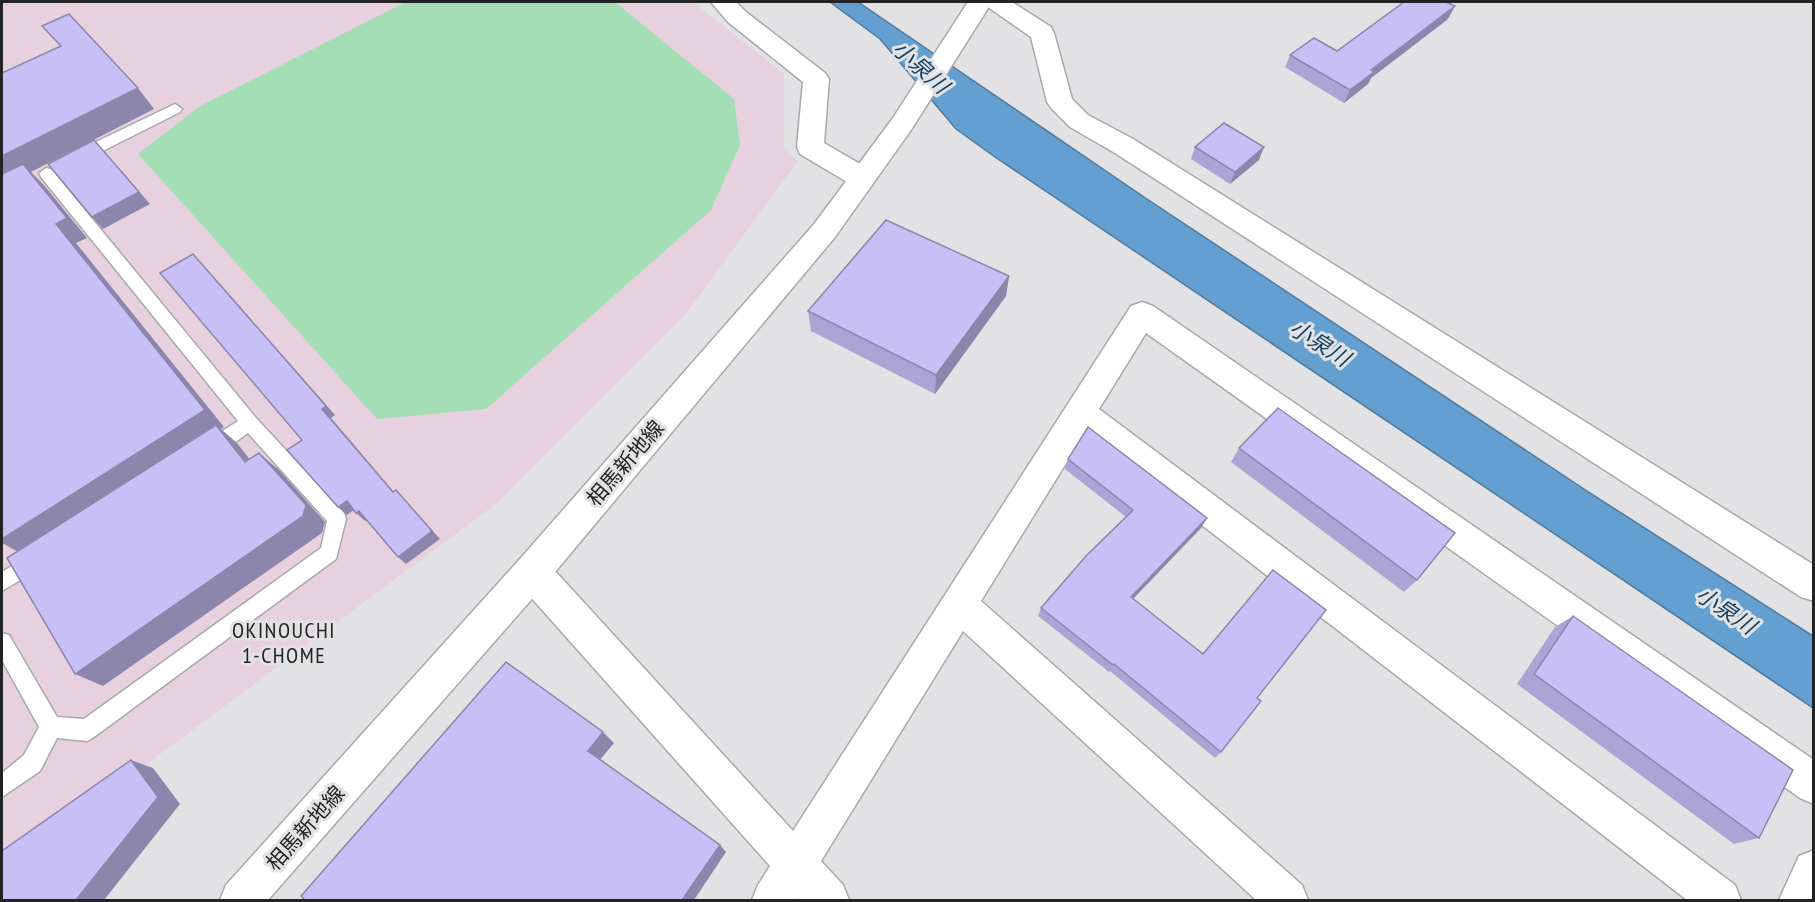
<svg xmlns="http://www.w3.org/2000/svg" width="1815" height="902" font-family="'PT Sans Narrow','Noto Sans JP',sans-serif">
<rect width="100%" height="100%" fill="#e2e2e4"/>
<path fill="#e7d1df" d="M2,2H693L784,74V149L798,161L685,315L496,504L2,872Z"/>
<path fill="#a3deb4" d="M406,2H615L734,99L740,145L711,210L486,409L377,419L138,154L200,106Z"/>
<path fill="#63a0d1" stroke="#507a9d" stroke-width="1.5" d="M830,2H858L1144,197L1587,491L1813,636V708L995,157L956,129L880,39Z"/>
<g fill="none" stroke-linecap="round" stroke-linejoin="round">
<defs>
<path id="service" d="M175,104L182,109L180,112L83,161H73L71,157L73,153Z
M46,168L51,169L256,418L344,513L346,519L336,559L94,737L87,741L57,738L40,771L2,797V773L24,755L39,727L2,660V633L9,635L57,717L84,719L321,548L327,521L248,433C236,441 218,458 204,453L201,448L204,443L238,421L41,177L39,173Z
M35,552L42,555L45,561L42,567L2,591V572Z"/>
<path id="minor" d="M711,2H736L746,12L825,73L829,79L824,143L872,171L876,178L872,185L862,188L852,185L800,154L797,147L803,82L728,22Z
M984,2H1012L1051,27L1054,33L1072,99L1088,115L1133,139L1814,565V601L1801,597L1115,153L1070,127L1051,108L1047,102L1031,37L988,7Z
M1142,302L1153,306L1814,760V804L1800,798L1146,333L1099,409L1735,885L1741,900H1687L1084,434L981,601L1302,885L1308,900H1256L963,631L821,861L843,885L849,900H800L798,898L797,900H752L758,885L770,866L519,584L514,572L519,560L532,556L545,560L793,831L1131,306Z
M1814,850V900H1779L1799,856Z"/>
<path id="secondary" d="M968,2H992L911,130L835,237L545,584L268,900H220L226,885L519,560L815,223L893,118Z"/>
</defs>
<use href="#service" stroke="#a9a9ab" stroke-width="3"/>
<use href="#minor" stroke="#a9a9ab" stroke-width="3"/>
<use href="#secondary" stroke="#a9a9ab" stroke-width="3"/>
<use href="#service" fill="#fff" fill-rule="evenodd"/>
<use href="#minor" fill="#fff" fill-rule="evenodd"/>
<use href="#secondary" fill="#fff" fill-rule="evenodd"/>
</g>
<path fill="#aca4d4" d="M1448,19L1371,78L1368,84L1344,103L1285,67L1290,55L1337,51Z
M1195,147L1259,160L1230,184L1191,159Z
M1009,276L1006,296L935,394L811,331L808,311Z
M1239,448L1417,580L1404,592L1231,462Z
M1068,459L1201,528L1133,599L1257,698L1221,752L1215,758L1110,671L1109,672L1038,616L1041,608L1126,517L1065,469Z
M1573,616L1759,838L1734,844L1517,684L1555,627Z"/>
<path fill="#8c86ac" d="M1455,6L1448,19L1371,78L1368,84L1344,103L1350,90L1371,70Z
M138,88L154,109L31,172L43,184L87,238L76,243L224,427L221,429L237,443L265,479L24,555L2,543V156Z
M94,140L150,204L103,229L92,217Z
M1264,147L1259,160L1230,184L1235,172Z
M193,254L335,415L331,418L401,500L322,409Z
M1009,276L1006,296L935,394L936,375Z
M259,453L279,470L325,522L322,533L103,686L75,674Z
M396,490L440,539L406,564L398,557Z
M347,501L355,509L347,515L338,507Z
M359,511L368,519L365,521L356,513Z
M1207,518L1201,528L1127,605L1131,597Z
M603,732L614,743L599,761L588,751Z
M131,760L153,768L180,804L104,900H76Z
M720,845L726,852L694,900H682Z"/>
<path fill="#c8bff6" stroke="#8c86ac" stroke-width="1.5" d="M1404,2H1446L1455,6L1371,70L1374,72L1350,90L1290,55L1314,38L1337,51Z
M69,14L138,88L2,156V73L61,46L42,26Z
M1224,123L1264,147L1235,172L1195,147Z
M94,140L139,192L92,217L48,164Z
M23,164L67,218L56,224L205,410L2,539V174Z
M886,220L1009,276L936,375L808,311Z
M193,254L326,406L322,409L393,492L396,490L432,531L398,557L359,511L356,513L347,501L338,507L287,450L302,440L160,273Z
M1278,408L1455,533L1417,580L1239,448Z
M216,425L245,462L259,453L306,505L303,516L75,674L7,558Z
M1088,427L1207,518L1131,597L1203,654L1273,570L1326,610L1257,698L1261,701L1221,752L1114,664L1113,665L1041,608L1086,556L1133,510L1068,459Z
M1573,616L1793,770L1759,838L1534,674Z
M506,662L603,732L588,751L720,845L682,900H305L301,896Z
M131,760L158,797L76,900H2V851Z"/>
<g text-anchor="middle" dominant-baseline="central" stroke-width="6" stroke-linejoin="round" paint-order="stroke">
<g font-size="21" fill="#232324" stroke="#e2e2e4">
<text transform="translate(625 463) rotate(-49)">相馬新地線</text>
<text transform="translate(305 828) rotate(-48)">相馬新地線</text>
</g>
<g font-size="22" font-style="italic" fill="#144263" stroke="#e2e2e4">
<text transform="translate(921 67) rotate(42)">小泉川</text>
<text transform="translate(1320 343) rotate(32)">小泉川</text>
<text transform="translate(1726 610) rotate(34)">小泉川</text>
</g>
<g font-size="22" letter-spacing="1.5" fill="#232324" stroke="#e2e2e4">
<text x="284" y="630">OKINOUCHI<tspan x="284" dy="25">1-CHOME</tspan></text>
</g>
</g>
<rect width="1815" height="902" fill="none" stroke="#232324" stroke-width="6"/>
</svg>
